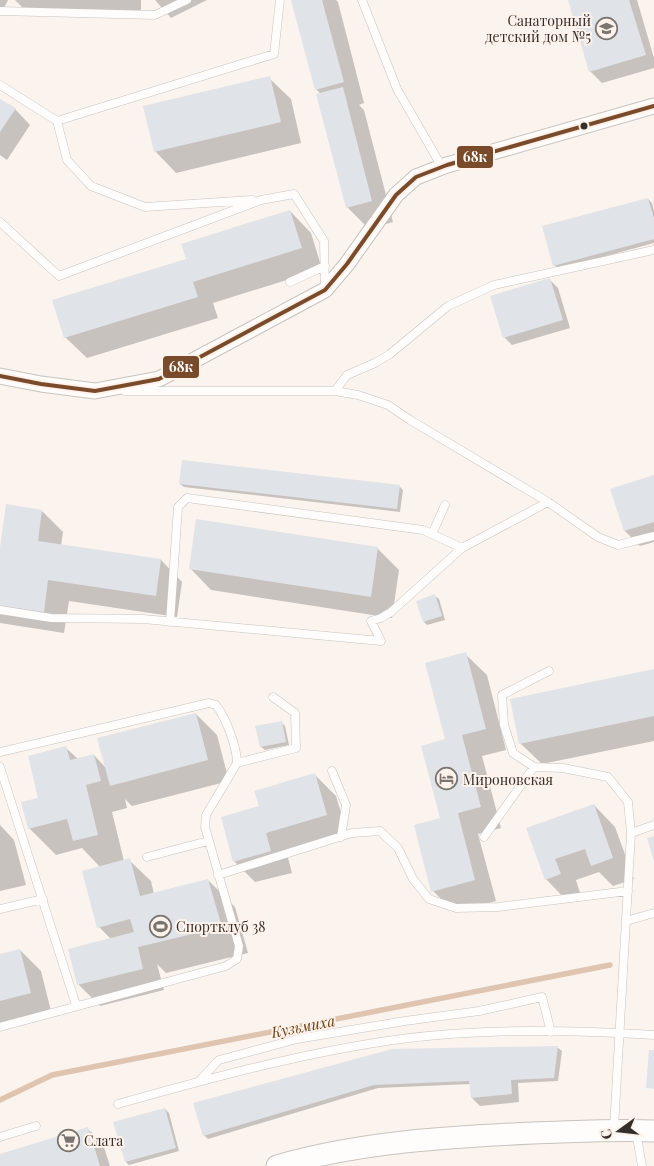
<svg xmlns="http://www.w3.org/2000/svg" width="654" height="1166" font-family="'Playfair Display',serif">
<rect width="100%" height="100%" fill="#faf3ee"/>
<path fill="#0003" d="M0,0H8L2,12L0,11Z
M15,0H141V16H31Z
M155,0H207L171,18Z
M293,0H336L338,2L364,103L359,105L364,110L393,222L369,229L347,207L321,94L316,89Z
M570,0H637L654,58V68L602,83L590,71Z
M269,78L291,99L301,143L176,173L155,151Z
M0,100L15,109L30,125L7,160L0,155Z
M648,199L652,203L654,211V243L558,269L554,265Z
M290,211L311,233L322,269L213,303L218,318L87,358L65,337L188,260Z
M550,280L558,288L570,328L512,345L504,337Z
M654,477V542L640,546L625,531Z
M180,484L399,486L403,490L400,512L184,487Z
M42,511L63,532L61,546L161,560L182,582L177,617L69,601L64,633L0,623V557Z
M197,521L378,549L399,570L392,618L211,590L190,568Z
M435,596L439,599L445,620L427,625L424,622Z
M465,654L487,675L506,750L482,756L501,828L478,834L496,901L454,912L433,891L442,819L447,740Z
M654,670V741L542,764L520,743Z
M196,714L217,735L229,781L132,806L125,799L127,808L112,812L124,861L129,860L151,881L154,894L208,880L235,907L248,953L166,973L157,964L164,990L100,1006L78,984L111,939L99,927L101,868L82,848L56,855L29,828L66,748L78,759L94,755L106,768Z
M281,722L285,726L289,745L265,750L261,747Z
M315,775L336,796L348,836L287,854L292,873L255,882L234,861L261,807Z
M594,805L615,827L634,879L613,886L599,872L576,880L581,896L567,901L546,879L528,829Z
M0,825L14,840L26,885L0,891Z
M20,950L41,971L52,1015L0,1027V955Z
M558,1048L562,1051L558,1081L518,1083L519,1102L480,1106L472,1098L471,1084L378,1088L208,1139L204,1135L392,1050Z
M165,1109L169,1113L179,1151L129,1165L126,1162Z
M87,1128L103,1144L110,1166H0V1155Z"/>
<g fill="none" stroke-linecap="round" stroke-linejoin="round">
<path stroke="#dfc4b0" stroke-width="5.5" d="M0,1100L52,1075L610,965"/>
</g>
<path fill="#e0e3e7" d="M291,0H322L344,82L315,90Z
M568,0H629L646,55L589,72Z
M270,76L281,122L154,152L143,106Z
M343,87L372,201L346,208L316,94Z
M0,99L16,108L0,132Z
M648,198L654,218V239L553,266L542,226Z
M290,210L302,248L193,282L198,297L64,338L52,300L186,259L181,244Z
M550,278L563,320L503,338L490,296Z
M182,460L400,485L397,509L179,484Z
M654,475V522L624,531L610,489Z
M6,504L42,510L38,541L161,559L156,596L48,580L44,612L0,606V548Z
M196,519L378,547L371,597L189,569Z
M435,594L442,616L423,622L416,601Z
M466,652L486,729L462,735L481,807L458,813L475,880L431,892L414,825L440,818L421,746L445,739L425,663Z
M654,669V716L519,744L510,699Z
M196,713L208,760L110,786L97,738Z
M282,721L286,742L260,747L255,726Z
M66,746L70,760L94,754L101,781L86,785L98,835L73,841L67,819L28,829L21,802L38,798L28,756Z
M315,773L327,815L266,833L271,851L233,862L221,817L259,806L254,791Z
M594,804L613,858L591,866L585,849L555,859L561,874L545,880L526,828Z
M654,836V861L647,838Z
M130,858L140,896L208,879L222,927L138,947L143,969L77,985L68,949L134,932L130,919L97,928L82,871Z
M20,949L31,993L0,1001V954Z
M558,1046L554,1078L511,1080L512,1094L471,1098L469,1081L374,1085L203,1136L193,1103L392,1049Z
M649,1050H654V1089L646,1088Z
M165,1108L176,1148L125,1162L113,1122Z
M88,1127L100,1166H0V1154Z"/>
<g fill="none" stroke-linecap="round" stroke-linejoin="round">
<defs>
<path id="lane" d="M362,0L397,89L442,167
M0,11L155,15L187,0
M0,85L57,121L67,160L91,186L145,207L252,200
M57,121L274,54L280,0
M0,222L59,276L261,200L294,194L324,241L325,288
M290,282L325,266
M125,391H335L358,395L388,405L410,420L548,502L598,537L618,545L654,536
M335,391L347,375L375,363L390,354L448,306L494,285L654,250
M432,534L445,505
M0,610L51,618L143,619L381,641L371,621L381,618L391,612L462,548L548,502
M170,622L178,507L187,498L423,530L462,548
M549,671L502,695L504,725L513,753L534,767L563,768L608,777L628,802L631,833
M0,752L209,703L216,705C226,718 237,747 237,763L206,815L205,827L239,946L237,959L226,966L0,1027
M237,763L296,748L295,713L273,697
M0,767L76,1005
M332,771L346,805L341,837
M484,837L534,767
M147,857L208,841
M218,875L352,833L380,831L398,848L413,879L429,899L456,908L498,907L628,891
M0,909L43,899
M626,921L654,913
M199,1081L219,1060L297,1039L405,1021L479,1011L542,997L551,1032
M118,1104C211,1078 305,1052 401,1039C485,1028 570,1030 654,1035
M614,1128L631,833L654,825
M636,1132L642,1166
M0,1137L36,1126"/>
<path id="street" d="M0,376L41,384L95,391L159,379L325,290L347,264L396,195L416,177L447,165L654,106"/>
<path id="secondary" d="M277,1166C360,1142 447,1137 533,1133C573,1132 614,1129 654,1131"/>
</defs>
<use href="#lane" stroke="#c8c3be" stroke-width="9"/>
<use href="#street" stroke="#c8c3be" stroke-width="17"/>
<use href="#secondary" stroke="#c8c3be" stroke-width="23"/>
<use href="#lane" stroke="#fefdfc" stroke-width="8"/>
<use href="#street" stroke="#fefdfc" stroke-width="15"/>
<use href="#secondary" stroke="#fefdfc" stroke-width="21"/>
<defs>
<path id="bus-1" d="M0,376L41,384L95,391L159,379L325,290L347,264L396,195L416,177L447,165L654,106"/>
</defs>
<use href="#bus-1" stroke="#fef2ea" stroke-width="8"/>
<use href="#bus-1" stroke="#7a4b2a" stroke-width="4"/>
</g>
<defs>
<symbol id="school-ring" viewBox="-11 -11 22 22"><circle r="9.5" fill="#fef2ea" stroke="#79746f" stroke-width="1.5"/><path d="M0-5L7-2L0 1L-7-2ZM-4 1L0 2.5L4 1V4Q0 6-4 4Z" fill="#79746f"/></symbol>
<symbol id="hotel-ring" viewBox="-11 -11 22 22"><circle r="9.5" fill="#fef2ea" stroke="#79746f" stroke-width="1.5"/><path d="M-6-4.5h1.5V1H6V5H4.5V3h-9V5H-6ZM-4 0a1.8 1.8 0 1 1 3.6 0ZM.5 0V-2.5h3Q6-2.5 6 0Z" fill="#79746f"/></symbol>
<symbol id="stadium-ring" viewBox="-11 -11 22 22"><circle r="9.5" fill="#fef2ea" stroke="#79746f" stroke-width="1.5"/><path d="M0-5a6.5 5 0 1 0 0 10a6.5 5 0 1 0 0-10ZM-3.5-1.8h7v3.6h-7Z" fill="#79746f"/></symbol>
<symbol id="supermarket-ring" viewBox="-11 -11 22 22"><circle r="9.5" fill="#fef2ea" stroke="#79746f" stroke-width="1.5"/><path d="M-6-5.5h2.5l.6 2H6L4.5 2H-2.5L-4.4-4H-6ZM-1.5 3.2a1.3 1.3 0 1 0 .1 0ZM3 3.2a1.3 1.3 0 1 0 .1 0Z" fill="#79746f"/></symbol>
</defs>
<g fill-rule="evenodd">
<use href="#school-ring" x="594" y="16" width="25" height="25"/>
<use href="#hotel-ring" x="434" y="766" width="25" height="25"/>
<use href="#stadium-ring" x="148" y="914" width="25" height="25"/>
<use href="#supermarket-ring" x="56" y="1128" width="25" height="25"/>
</g>
<circle fill="#342f2b" stroke="#fef2ea" stroke-width="2" cx="584" cy="126" r="4.5"/>
<g text-anchor="middle" dominant-baseline="central" stroke-width="4" stroke-linejoin="round" paint-order="stroke">
<g font-size="14" fill="#342f2b" stroke="#fef2ea" text-anchor="start">
<text x="591" y="20" text-anchor="end">Санаторный<tspan x="591" dy="16">детский дом №5</tspan></text>
<text x="463" y="779">Мироновская</text>
<text x="176" y="926">Спортклуб 38</text>
<text x="84" y="1140">Слата</text>
</g>
<g font-size="15" font-style="italic" fill="#6f4016" stroke="#fef2ea">
<text transform="translate(303 1026) rotate(-11)">Кузьмиха</text>
</g>
</g>
<g stroke="#fef2ea" stroke-width="2">
<rect x="456" y="145" width="38" height="24" rx="5" fill="#7a4b2a"/>
<rect x="162" y="355" width="38" height="24" rx="5" fill="#7a4b2a"/>
</g>
<g font-size="14" text-anchor="middle" font-weight="bold" fill="#fff">
<text x="475" y="162">68к</text>
<text x="181" y="372">68к</text>
</g>
<g transform="translate(619 1131) rotate(255)" stroke="#fef2ea" stroke-width="4" paint-order="stroke">
<path d="M0-4L9 19L0 12L-9 19Z" fill="#342f2b"/>
<text y="-8" font-size="14" font-weight="bold" text-anchor="middle" fill="#342f2b">С</text>
</g>
</svg>
